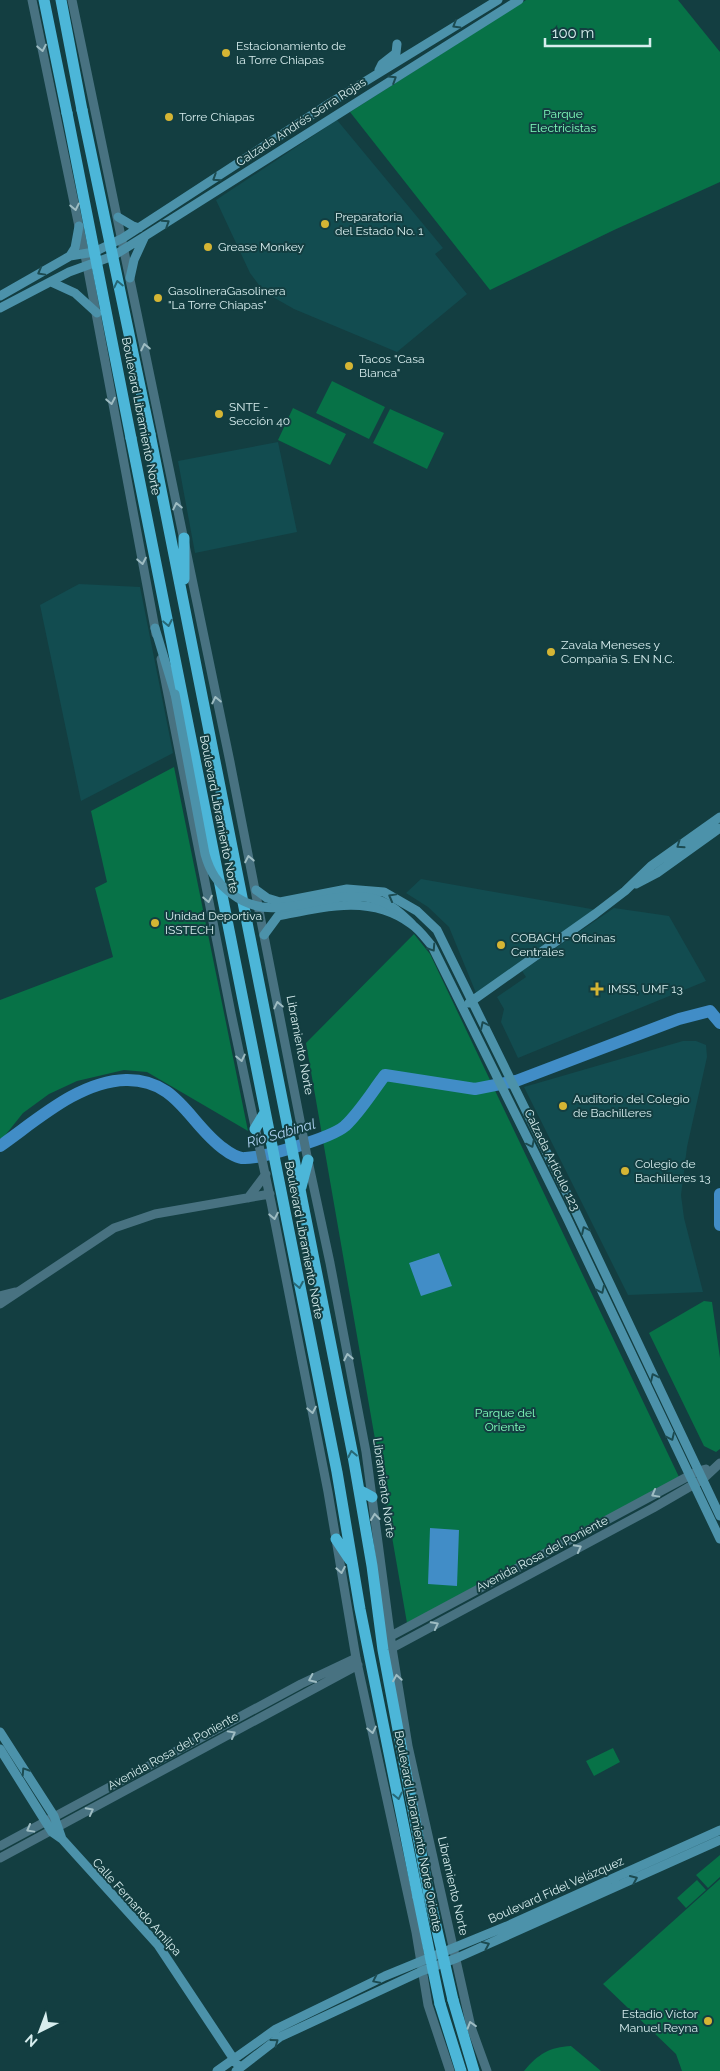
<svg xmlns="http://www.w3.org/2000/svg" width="720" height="2071" font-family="Raleway,sans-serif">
<rect width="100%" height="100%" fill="#133e41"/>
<path fill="#124c50" d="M337,120L443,248L435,254L467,294L397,352L294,309L273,297L259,285L250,273L216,200Z
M278,442L297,532L195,553L178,461Z
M79,584L140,587L173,753L81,801L40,605Z
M421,879L597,910L476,993L449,927L428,907L406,893Z
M614,908L669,916L706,981L518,1058L501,1022L504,1009L497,997L526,977L522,971Z
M683,1041H696L706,1045L707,1057L687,1147L681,1195L684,1218L703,1292L628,1295L524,1087Z"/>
<path fill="#077247" d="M526,0H678L720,52V182L614,230L490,290L350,112Z
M332,381L385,407L369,439L316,413Z
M293,408L346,434L330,465L278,440Z
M390,409L444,433L427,469L373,443Z
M174,767L248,1131L147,1072L124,1070L77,1081L49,1094L23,1113L3,1138H0V1000L113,957L95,888L107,882L91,811Z
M414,934L430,954L679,1477L407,1623L306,1043Z
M704,1301L712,1302L720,1358V1449L716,1452L704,1446L649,1333Z
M613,1748L620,1762L594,1776L586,1761Z
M720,1855V1877L708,1888L696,1875Z
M720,1879V2071H682L676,2054L603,1984Z
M697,1880L706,1890L686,1908L677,1898Z
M571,2046L601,2071H524C538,2054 550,2047 571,2046Z"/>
<path fill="#418dc7" d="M439,1253L452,1286L421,1296L409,1263Z
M430,1528L459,1530L457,1586L428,1584Z"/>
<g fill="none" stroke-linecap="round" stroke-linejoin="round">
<path stroke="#418dc7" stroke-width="12" d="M0,1146C36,1121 79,1081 126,1080C178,1079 189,1124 224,1149C229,1153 239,1159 245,1158C263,1158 331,1138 345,1126C360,1112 372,1092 385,1075L475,1089L516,1081L679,1019L710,1011L720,1023
M720,1194V1225"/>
<path stroke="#487281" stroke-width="9" d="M32,0L87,265L156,634
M72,0L230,762L307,1156L330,1263L366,1452L392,1648L408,1746L471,2027L487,2071
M161,659L231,1013L271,1202L328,1492L356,1658L416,1932L428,2005L450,2071
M248,1198L266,1174
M0,1296L15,1292
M0,1304L114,1228L155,1214L270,1194
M391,1636L698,1471L706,1469
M392,1648L653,1508L703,1479L720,1463
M0,1846L301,1684L356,1658
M0,1858L358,1665"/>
<path stroke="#4c92aa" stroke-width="9" d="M379,70L382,64L396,53L397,44
M118,217L133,226L139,228
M70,256L75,248L79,226
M130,278L134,260L145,236
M51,282L75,293L97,313
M0,296L70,256L94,252L123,238L330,103L498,0
M0,308L69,272L113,256L142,238L519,0
M155,628L175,694
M636,884L657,873L720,828
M256,890L267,898L280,902L347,889L384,892L417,911L437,930L575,1210L720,1516
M264,935L278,916C323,907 371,894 411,924C419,929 426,939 432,946L566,1216L720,1539
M469,1003L595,914L625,891L651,866L720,817
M0,1732L54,1816L62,1839
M0,1749L52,1832L62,1839L158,1945L237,2064
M217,2071L276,2029L385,1976L507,1926L720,1830
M236,2071L280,2037L422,1971L457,1958L720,1840"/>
<path stroke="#4cb6d8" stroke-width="11" d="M44,0L67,113
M61,0L82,110
M150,434L353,1456L372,1566L383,1650L429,1895
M131,438L337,1472L360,1609L418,1897
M184,538V579
M255,1129L264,1114
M301,1187L308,1160
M359,1490L372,1497
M336,1539L350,1560
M453,2000L474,2071
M440,2004L461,2071"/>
<path stroke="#4c92aa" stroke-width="9" d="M175,694L205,854C210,872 217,883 232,894C278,930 332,882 381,901C394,906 403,916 412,924"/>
<path stroke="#4cb6d8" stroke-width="11" d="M82,110L150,434
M67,113L131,438
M429,1895L453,2000
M418,1897L440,2004"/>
</g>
<defs><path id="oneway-chevron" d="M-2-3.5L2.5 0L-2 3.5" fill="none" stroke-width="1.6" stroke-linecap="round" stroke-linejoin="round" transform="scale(1.25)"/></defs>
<g stroke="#1c4b51">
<use href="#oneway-chevron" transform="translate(456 25) rotate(149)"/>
<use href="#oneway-chevron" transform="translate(393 79) rotate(-32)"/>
<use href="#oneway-chevron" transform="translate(216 178) rotate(147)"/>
<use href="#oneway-chevron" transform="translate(166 223) rotate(-33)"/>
<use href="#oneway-chevron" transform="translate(41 272) rotate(151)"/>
<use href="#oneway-chevron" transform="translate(680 845) rotate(145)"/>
<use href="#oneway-chevron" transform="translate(392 897) rotate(-151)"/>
<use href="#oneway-chevron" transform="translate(432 948) rotate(57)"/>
<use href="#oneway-chevron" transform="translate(484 1025) rotate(-116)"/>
<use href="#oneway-chevron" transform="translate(531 1144) rotate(64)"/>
<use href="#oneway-chevron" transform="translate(585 1230) rotate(-115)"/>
<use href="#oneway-chevron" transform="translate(601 1290) rotate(65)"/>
<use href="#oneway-chevron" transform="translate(654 1377) rotate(-115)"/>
<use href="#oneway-chevron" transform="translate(671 1437) rotate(65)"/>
<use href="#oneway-chevron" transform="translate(25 1771) rotate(-123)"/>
<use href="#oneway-chevron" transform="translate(634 1879) rotate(-24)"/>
<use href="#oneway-chevron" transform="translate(486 1945) rotate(-24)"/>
<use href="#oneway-chevron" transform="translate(376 1980) rotate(154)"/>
<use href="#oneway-chevron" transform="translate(275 2042) rotate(-36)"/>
</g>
<g stroke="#9ebcc2">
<use href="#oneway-chevron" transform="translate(42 48) rotate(79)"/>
<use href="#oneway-chevron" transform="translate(75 207) rotate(78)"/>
<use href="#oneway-chevron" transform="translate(145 347) rotate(-102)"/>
<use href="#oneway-chevron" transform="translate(111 401) rotate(79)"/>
<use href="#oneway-chevron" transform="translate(177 506) rotate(-102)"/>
<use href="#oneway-chevron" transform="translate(142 561) rotate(79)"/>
<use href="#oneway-chevron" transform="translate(216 700) rotate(-102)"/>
<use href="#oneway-chevron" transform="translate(249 859) rotate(-101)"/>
<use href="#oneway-chevron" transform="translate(208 899) rotate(79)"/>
<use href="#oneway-chevron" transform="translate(278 1005) rotate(-102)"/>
<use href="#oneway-chevron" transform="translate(241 1058) rotate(78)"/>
<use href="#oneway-chevron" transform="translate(274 1216) rotate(79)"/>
<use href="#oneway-chevron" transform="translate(348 1357) rotate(-101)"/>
<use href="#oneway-chevron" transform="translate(312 1410) rotate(79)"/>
<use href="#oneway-chevron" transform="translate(655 1494) rotate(151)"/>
<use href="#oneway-chevron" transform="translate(375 1517) rotate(-97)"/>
<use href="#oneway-chevron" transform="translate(578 1548) rotate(-28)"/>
<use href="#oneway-chevron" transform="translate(341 1570) rotate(80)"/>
<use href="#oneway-chevron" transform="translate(435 1625) rotate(-28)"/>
<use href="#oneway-chevron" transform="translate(397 1678) rotate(-99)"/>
<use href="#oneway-chevron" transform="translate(312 1679) rotate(155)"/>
<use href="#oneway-chevron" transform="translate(372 1730) rotate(78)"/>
<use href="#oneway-chevron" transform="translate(232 1734) rotate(-29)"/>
<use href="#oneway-chevron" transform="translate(90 1811) rotate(-28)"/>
<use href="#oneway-chevron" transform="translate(30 1829) rotate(151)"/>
<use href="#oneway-chevron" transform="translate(471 2025) rotate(-107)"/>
</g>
<g stroke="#276876">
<use href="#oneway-chevron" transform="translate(118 284) rotate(-103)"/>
<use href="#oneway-chevron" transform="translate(168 623) rotate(79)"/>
<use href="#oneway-chevron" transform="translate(299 1285) rotate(79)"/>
<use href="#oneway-chevron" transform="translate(352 1454) rotate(-101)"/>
<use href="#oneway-chevron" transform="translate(398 1796) rotate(78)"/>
</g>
<g fill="#d5b534" stroke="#133e41" stroke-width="2">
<circle cx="226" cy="53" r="5"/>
<circle cx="169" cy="117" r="5"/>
<circle cx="325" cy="224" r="5"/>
<circle cx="208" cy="247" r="5"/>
<circle cx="158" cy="298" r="5"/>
<circle cx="349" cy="366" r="5"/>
<circle cx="219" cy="414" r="5"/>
<circle cx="551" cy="652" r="5"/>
<circle cx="155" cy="923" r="5"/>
<circle cx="501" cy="945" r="5"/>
<path d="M594.5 981.5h5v5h5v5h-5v5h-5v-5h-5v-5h5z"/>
<circle cx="563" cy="1106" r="5"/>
<circle cx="625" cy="1171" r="5"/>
<circle cx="708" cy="2021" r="5"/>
</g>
<g text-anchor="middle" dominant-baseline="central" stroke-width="4" stroke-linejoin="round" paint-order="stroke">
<g font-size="12" fill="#d7edee" stroke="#133e41" text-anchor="start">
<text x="236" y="46">Estacionamiento de<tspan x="236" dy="14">la Torre Chiapas</tspan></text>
<text x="179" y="117">Torre Chiapas</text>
<text x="335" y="217">Preparatoria<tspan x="335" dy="14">del Estado No. 1</tspan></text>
<text x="218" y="247">Grease Monkey</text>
<text x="168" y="291">GasolineraGasolinera<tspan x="168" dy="14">"La Torre Chiapas"</tspan></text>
<text x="359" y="359">Tacos "Casa<tspan x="359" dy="14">Blanca"</tspan></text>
<text x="229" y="407">SNTE -<tspan x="229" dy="14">Sección 40</tspan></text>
<text x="561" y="645">Zavala Meneses y<tspan x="561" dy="14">Compañía S. EN N.C.</tspan></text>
<text x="165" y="916">Unidad Deportiva<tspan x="165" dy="14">ISSTECH</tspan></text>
<text x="511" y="938">COBACH - Oficinas<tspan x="511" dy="14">Centrales</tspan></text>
<text x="608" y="989">IMSS, UMF 13</text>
<text x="573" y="1099">Auditorio del Colegio<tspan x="573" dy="14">de Bachilleres</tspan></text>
<text x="635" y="1164">Colegio de<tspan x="635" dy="14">Bachilleres 13</tspan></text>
<text x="698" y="2014" text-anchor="end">Estadio Víctor<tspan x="698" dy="14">Manuel Reyna</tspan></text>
</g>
<g font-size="12" fill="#81febc" stroke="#133e41">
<text x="563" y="114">Parque<tspan x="563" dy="14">Electricistas</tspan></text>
<text x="505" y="1413">Parque del<tspan x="505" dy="14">Oriente</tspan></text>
</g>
<g font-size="12" fill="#d7edee" stroke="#133e41">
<text transform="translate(301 122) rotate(-33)">Calzada Andrés Serra Rojas</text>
<text transform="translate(141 416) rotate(79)">Boulevard Libramiento Norte</text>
<text transform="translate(219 814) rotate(79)">Boulevard Libramiento Norte</text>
<text transform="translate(300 1045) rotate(79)">Libramiento Norte</text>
<text transform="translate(552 1160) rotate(64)">Calzada Artículo 123</text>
<text transform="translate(304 1240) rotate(79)">Boulevard Libramiento Norte</text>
<text transform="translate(384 1488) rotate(82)">Libramiento Norte</text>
<text transform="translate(542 1554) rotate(-28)">Avenida Rosa del Poniente</text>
<text transform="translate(173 1751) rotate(-29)">Avenida Rosa del Poniente</text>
<text transform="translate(418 1831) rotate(79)">Boulevard Libramiento Norte Oriente</text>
<text transform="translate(453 1886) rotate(77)">Libramiento Norte</text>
<text transform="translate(556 1890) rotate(-24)">Boulevard Fidel Velázquez</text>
<text transform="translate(137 1907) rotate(48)">Calle Fernando Amilpa</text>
</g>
<g font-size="14" font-style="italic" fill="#add1f0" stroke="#133e41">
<text transform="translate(281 1133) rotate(-16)">Río Sabinal</text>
</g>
</g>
<g transform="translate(40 2031) rotate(222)" stroke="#133e41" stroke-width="4" paint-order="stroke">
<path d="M0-4L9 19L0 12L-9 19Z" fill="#d7edee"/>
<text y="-8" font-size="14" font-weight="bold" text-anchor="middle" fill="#d7edee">N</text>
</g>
<path d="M545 38v8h105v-8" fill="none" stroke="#d7edee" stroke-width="2.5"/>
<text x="552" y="38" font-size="15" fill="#d7edee" stroke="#133e41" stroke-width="4" paint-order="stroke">100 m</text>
</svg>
